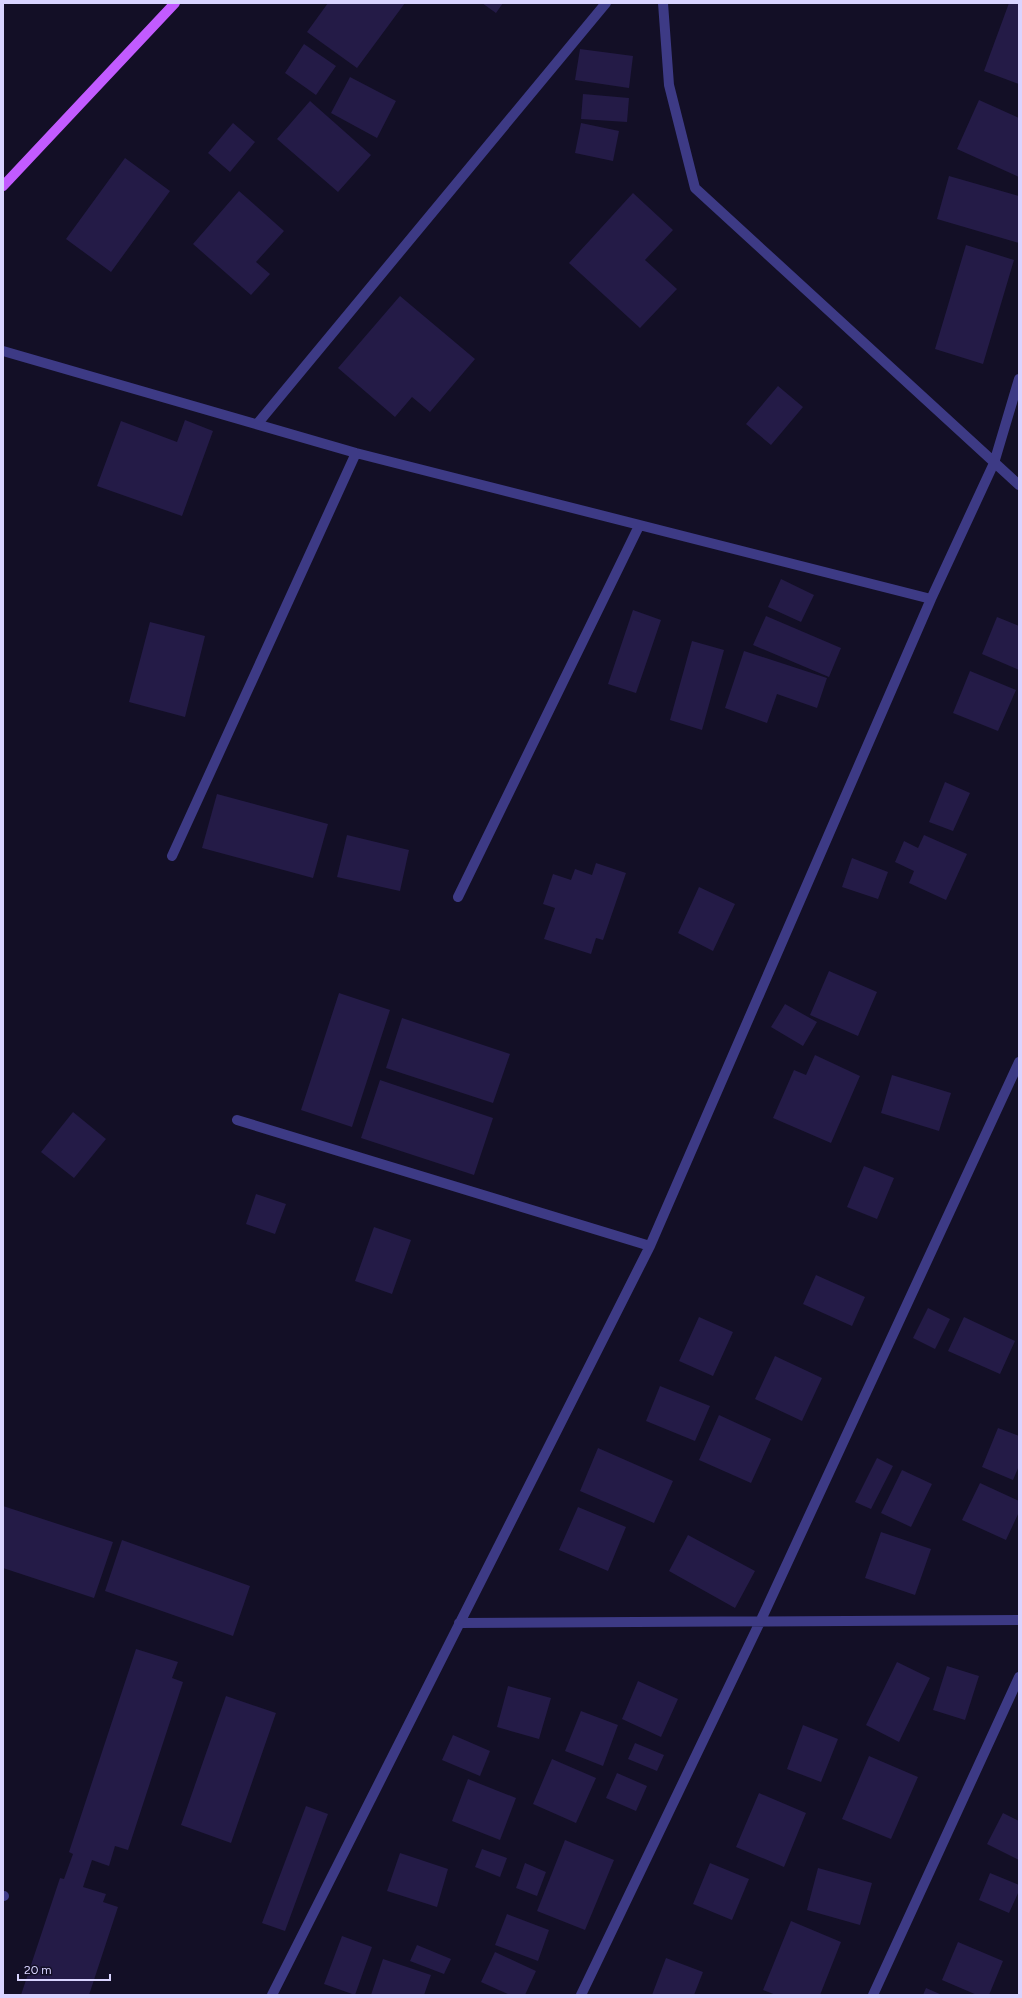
<svg xmlns="http://www.w3.org/2000/svg" width="1022" height="1998" font-family="Figtree,sans-serif">
<rect width="100%" height="100%" fill="#130f26"/>
<path fill="#241b47" d="M328,3H405L357,68L307,32Z
M482,3H503L496,13Z
M1009,3H1019V84L984,71Z
M304,44L336,66L316,95L285,73Z
M580,49L633,56L629,88L575,80Z
M350,77L396,101L377,138L331,113Z
M583,94L629,98L627,122L581,119Z
M979,100L1019,118V177L957,149Z
M310,101L371,155L338,192L277,139Z
M233,123L255,142L230,172L208,153Z
M581,123L619,131L613,161L575,153Z
M125,158L170,191L111,272L66,239Z
M949,176L1019,196V243L937,219Z
M239,191L284,231L256,262L270,274L251,295L193,244Z
M633,193L673,230L645,260L677,289L640,328L569,263Z
M966,245L1014,260L983,364L935,349Z
M400,296L475,359L430,412L412,397L395,417L338,368Z
M778,386L803,407L771,445L746,424Z
M185,420L213,431L182,516L97,486L121,421L177,442Z
M781,579L814,595L801,622L768,607Z
M633,610L661,620L636,693L608,684Z
M766,616L841,648L829,677L753,645Z
M997,617L1019,626V670L982,654Z
M150,622L205,636L185,717L129,702Z
M692,641L724,650L702,730L670,720Z
M744,651L827,678L817,708L777,694L767,723L725,708Z
M970,671L1016,690L998,731L953,713Z
M945,782L970,793L953,831L929,822Z
M217,794L328,824L313,878L202,848Z
M347,835L409,850L400,891L337,877Z
M924,835L967,854L946,900L909,883L914,871L895,862L904,841L918,848Z
M852,858L888,872L878,899L842,887Z
M596,863L626,873L603,940L596,938L591,954L544,939L555,908L543,904L553,874L571,880L575,869L592,875Z
M699,887L735,904L713,951L678,933Z
M829,971L877,992L858,1036L810,1015Z
M339,993L390,1010L352,1127L301,1110Z
M785,1004L817,1022L803,1046L771,1027Z
M402,1018L510,1054L493,1103L386,1068Z
M815,1055L860,1076L831,1143L773,1118L794,1070L806,1075Z
M892,1075L951,1093L939,1131L881,1113Z
M380,1080L493,1118L474,1175L361,1138Z
M73,1112L106,1139L74,1178L41,1152Z
M864,1166L894,1178L877,1219L847,1207Z
M256,1194L286,1204L275,1234L246,1224Z
M374,1227L411,1240L392,1294L355,1281Z
M816,1275L865,1297L852,1326L803,1304Z
M928,1308L950,1319L935,1349L913,1338Z
M699,1317L733,1332L713,1376L679,1361Z
M964,1317L1015,1341L1000,1374L948,1351Z
M775,1356L822,1378L802,1421L755,1399Z
M660,1386L710,1406L695,1441L646,1421Z
M719,1415L771,1439L751,1483L699,1460Z
M998,1428L1019,1436V1466L1013,1480L982,1467Z
M598,1448L673,1481L654,1523L580,1491Z
M877,1458L893,1466L871,1509L855,1502Z
M902,1470L932,1484L911,1527L881,1513Z
M980,1483L1019,1501V1512L1006,1540L962,1520Z
M3,1506L113,1542L94,1598L3,1568Z
M578,1507L626,1527L608,1571L559,1550Z
M881,1532L931,1549L915,1595L865,1578Z
M688,1535L755,1571L735,1608L669,1571Z
M122,1540L250,1586L233,1636L105,1591Z
M136,1649L178,1662L172,1678L183,1682L128,1850L115,1846L109,1866L92,1860L83,1887L106,1894L103,1902L118,1907L89,1995H21L60,1878L64,1879L73,1854L69,1852Z
M897,1662L930,1678L899,1742L866,1725Z
M947,1666L979,1676L965,1720L933,1710Z
M638,1681L678,1699L661,1737L622,1719Z
M508,1686L551,1698L539,1739L497,1727Z
M226,1696L276,1713L231,1843L181,1825Z
M581,1711L618,1725L603,1766L565,1751Z
M803,1725L838,1739L821,1782L787,1769Z
M453,1735L490,1751L480,1776L442,1760Z
M635,1743L664,1755L657,1771L628,1759Z
M869,1756L918,1777L891,1839L842,1819Z
M552,1759L596,1778L576,1823L533,1804Z
M617,1773L647,1786L636,1811L606,1798Z
M468,1779L516,1798L500,1840L452,1821Z
M759,1793L806,1813L784,1867L736,1847Z
M306,1806L328,1814L285,1931L262,1923Z
M1003,1813L1019,1821V1860L987,1844Z
M565,1840L614,1860L585,1930L537,1911Z
M482,1849L507,1858L500,1877L475,1867Z
M400,1853L448,1869L437,1907L387,1891Z
M525,1863L546,1872L537,1896L516,1888Z
M710,1863L749,1879L732,1920L693,1904Z
M818,1868L872,1883L860,1925L807,1910Z
M990,1873L1019,1885V1891L1009,1913L979,1900Z
M507,1914L549,1930L538,1961L495,1945Z
M791,1921L841,1942L820,1995H776L763,1990Z
M342,1936L372,1947L355,1995L324,1984Z
M958,1942L1003,1961L989,1995H977L942,1980Z
M417,1945L451,1959L444,1974L410,1961Z
M495,1952L536,1971L525,1995H510L481,1982Z
M666,1958L703,1972L694,1995H652Z
M383,1959L431,1975L424,1995H371Z
M926,1988L942,1995H923Z"/>
<g fill="none" stroke-linecap="round" stroke-linejoin="round">
<path stroke="#3d3a85" stroke-width="10" d="M663,3L669,85L695,188L1019,485
M3,351L356,453L931,599
M258,423L606,3
M172,856L356,453
M458,897L639,526
M237,1120L650,1246
M459,1623L1019,1620
M3,1896H4
M272,1995L650,1246L931,599L994,463L1019,379
M581,1995L760,1622L1019,1062
M873,1995L1019,1677"/>
<path stroke="#c25bff" stroke-width="10" d="M3,186L175,3"/>
</g>
<rect width="1022" height="1998" fill="none" stroke="#d9d4ff" stroke-width="8"/>
<path d="M18 1974v6h92v-6" fill="none" stroke="#d9d4ff" stroke-width="2"/>
<text x="24" y="1974" font-size="12" fill="#d9d4ff" stroke="#130f26" stroke-width="3" paint-order="stroke">20 m</text>
</svg>
